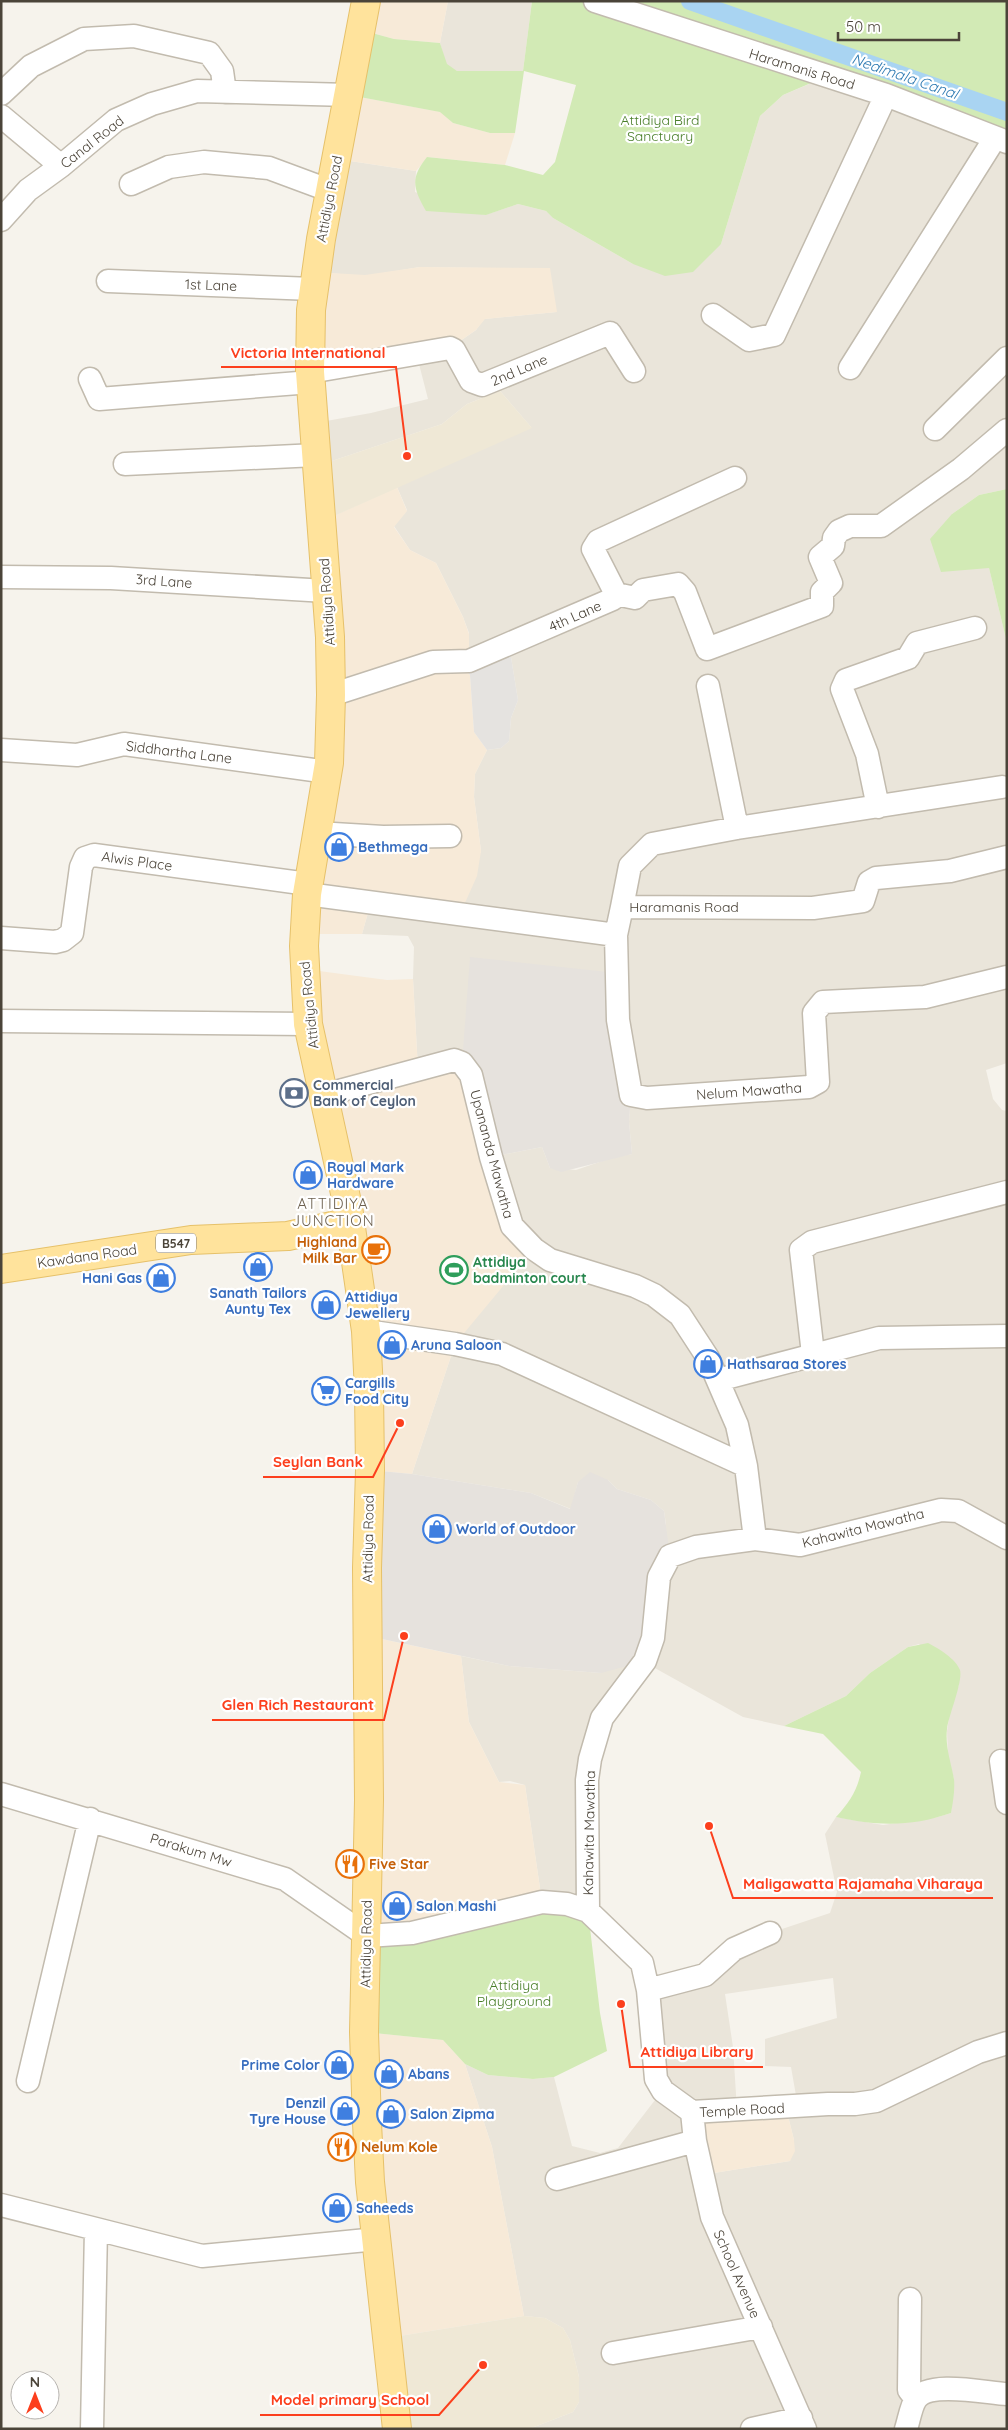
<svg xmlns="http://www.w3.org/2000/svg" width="1008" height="2430" font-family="Quicksand,sans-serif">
<rect width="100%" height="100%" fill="#f6f3ec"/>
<path fill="#eae5da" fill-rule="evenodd" d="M448,1H532L523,71H457L451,69L446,64L440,43Z
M826,77L1007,142V489L979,495L952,514L989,568L1007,643V1063L986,1070L993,1099L1002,1110L1007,1111V2429H529L573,2412L579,2402V2377L570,2340L563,2328L545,2318L524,2316L492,2147L465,2064L488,2075L533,2079L554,2077L572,2146L600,2153L618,2148L662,2091L648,1990L770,1933L830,1913L837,1892L825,1834L836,1817L883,1825L938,1817L951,1813L954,1779L948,1756L947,1731L951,1705L959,1685L919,1644L908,1647L870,1673L846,1696L784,1726L743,1717L644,1662L602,1718L588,1911L542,1902L525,1785L510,1781L499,1782L469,1722L461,1656L509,1666L601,1673L666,1524L664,1511L651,1500L617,1489L608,1480L578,1482L571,1509L531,1493L412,1474L455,1344L491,1157L542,1147L550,1168L576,1170L614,1157L632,1154L629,1122L631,1095L462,1063L418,1069L413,979L414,947L408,936L362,934L371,902L460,914L481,851L474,797L475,774L487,750L501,748L509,741L511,718L518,700L509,645L469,661V633L463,617L436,563L410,550L394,526L407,510L397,487L531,427L500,391L467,404L442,424L317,466L315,423L371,413L428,399L419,364L450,348L476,330L484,319L556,312L487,268L420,267L365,276L315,272L337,159L416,171L415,192L485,215L518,204L546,211L553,218L633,264L721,244L760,116L783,95ZM833,1978L837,2018L765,2039V2066L791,2067L798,2107L786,2108L794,2140L790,2161L701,2175L737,2110L733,2047L725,1994Z"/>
<path fill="#f7ead8" d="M366,1H448L440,43L394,39L361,30Z
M349,95L441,112L453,123L490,133H515L505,165L428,157L416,171L337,159Z
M420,267L550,268L557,312L485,319L476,330L450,348L310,372L315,272L365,275Z
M397,487L407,511L394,527L410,550L436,563L463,617L469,634V661L461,662L470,675L474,732L487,750L475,774L474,797L481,851L477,876L460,914L371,902L362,934H304L328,772L325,520Z
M304,969L387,980L413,979L418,1069L454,1060L491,1157L534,1249L455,1344L412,1474L370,1470L369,1391Z
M368,1636L461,1656L469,1722L499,1782L525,1785L542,1902L367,1936Z
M364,2032L443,2040L465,2064L492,2147L524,2316L387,2338Z
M786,2108L794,2140L795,2151L790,2161L701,2175L692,2117Z"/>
<path fill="#e6e2dd" d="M470,957L617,973L631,1095L629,1122L632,1154L561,1172L550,1168L542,1147L491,1157L462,1063Z
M370,1470L412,1474L531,1493L570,1509L578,1482L590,1472L608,1480L617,1489L651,1500L664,1511L670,1556L645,1661L601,1673L509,1666L368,1636Z"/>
<path fill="#efe8d6" d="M500,391L532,428L325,520L317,466L442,424L467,404Z
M524,2316L545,2318L563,2328L570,2340L579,2377V2402L573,2412L529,2429H397L387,2338Z"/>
<path fill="#d2eab5" d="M532,1H1007V142L825,77L783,95L760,116L721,244L693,272L665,276L633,264L553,218L546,211L518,204L486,215L426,211C413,188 410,178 427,157L505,165L543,175L555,162L576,85L524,71L515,133H490L453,123L440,112L349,95L361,30L394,39L440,43L447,64L457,71H523Z
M1007,489V643L989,568L941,572L930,539L952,514L979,495Z
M928,1643C938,1648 956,1659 960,1670C963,1682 949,1714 947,1729C945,1747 951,1762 954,1779C955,1790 953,1802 951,1813C911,1827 877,1826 836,1817C849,1803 857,1791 861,1772L823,1734L784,1726L846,1696L870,1673L908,1647Z
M588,1911L600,2013L607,2051L554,2077L533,2079L488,2075L465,2064L443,2040L364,2032L367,1936L479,1916Z"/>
<path fill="#e5e3e0" d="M509,645L518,700L511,718L509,741L501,748L487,750L474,732L470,675L460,662Z"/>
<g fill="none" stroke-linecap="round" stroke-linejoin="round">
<path stroke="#a9d4f2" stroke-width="18" d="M690,1L1007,112"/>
<defs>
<path id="minor" d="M595,1L886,95L1007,142
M1,94L31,66L84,39L134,36L209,53L222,71L225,92
M1,116L61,166
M131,184L169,167L204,162L269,168L331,191
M1,220L28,190L61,166L116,120L152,104L197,91L349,95
M108,281L313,289
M713,315L749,340L774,335L886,95
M850,368L995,138
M310,372L450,348L454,350L471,381L482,385L610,333L634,371
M90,379L99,399L311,382
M935,429L1007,358
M125,464L316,455
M1,577L111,578L326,591
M616,594L635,598L643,590L678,584L685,592L707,649L822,606V592L831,583L820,557L833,546L834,538L839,531L850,526H881L961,469L1007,430
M708,686L737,828
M331,695L433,662L469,661L613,599L616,594L593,549L598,541L735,478
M1,750L77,755L124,744L328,772
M878,807L867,754L842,689L846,680L908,658L917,643L975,628
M317,833L383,837L450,836
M307,894L616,935L622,907L813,908L863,901L869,882L876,878L950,871L1007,857
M622,907L630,866L652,844L737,828L1002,787
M616,935L618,1020L631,1095L647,1098L809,1087L818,1082L814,1013L823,1002L925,997L1007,977
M1,938L55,942L63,940L72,933L81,867L85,858L94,855L308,884
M1,1021L308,1024
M324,1095L454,1060L462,1063L471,1075L491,1157L512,1226L534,1249L550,1260L635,1286L654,1295L680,1315L708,1358L737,1425L746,1466L755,1539
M366,1331L455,1344L502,1354L746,1466
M813,1354L801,1250L812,1242L1007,1192
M718,1380L879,1338L1007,1336
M1001,1761L1007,1803
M1,1794L285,1879L367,1936L412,1933L542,1902L567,1904L588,1911L642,1963L648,1990L656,2079L663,2091L692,2112L828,2104H855L876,2101L978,2052L1007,2043
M588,1911L587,1780L590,1759L602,1718L645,1661L653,1638L659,1577L670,1556L696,1547L755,1539L800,1545L941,1510L958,1511L1007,1538
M648,1990L705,1975L734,1949L770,1933
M28,2081L90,1819
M692,2112L695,2141L712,2217L805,2429
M557,2179L695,2141
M1,2205L96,2229
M910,2299L909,2390L916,2399
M613,2353L761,2327
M92,2429L96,2229L202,2256L377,2239
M752,2429L801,2418
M906,2429C909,2420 911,2406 916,2399C929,2380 986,2393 1007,2394"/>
<path id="major" d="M366,1L321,239L311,310L310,372L330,637L331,695L329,763L307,894L304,946L308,1024L348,1207L366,1331L369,1391L370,1470L367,1568L369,1800L364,2032L367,2123L370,2182L397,2429
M1,1269L191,1240L288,1236L350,1222"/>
</defs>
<use href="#minor" stroke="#c2bbae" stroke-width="25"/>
<use href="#major" stroke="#e6c16a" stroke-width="30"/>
<use href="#minor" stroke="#fff" stroke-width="22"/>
<use href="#major" stroke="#ffe39c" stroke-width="28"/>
</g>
<defs>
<symbol id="shop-ring" viewBox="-11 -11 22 22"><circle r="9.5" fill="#fff" stroke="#3f7fe0" stroke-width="1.5"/><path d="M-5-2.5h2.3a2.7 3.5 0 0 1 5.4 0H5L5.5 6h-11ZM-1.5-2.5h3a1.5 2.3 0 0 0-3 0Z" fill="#3f7fe0"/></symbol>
<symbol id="bank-ring" viewBox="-11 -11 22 22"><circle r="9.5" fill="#fff" stroke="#5c6f8a" stroke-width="1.5"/><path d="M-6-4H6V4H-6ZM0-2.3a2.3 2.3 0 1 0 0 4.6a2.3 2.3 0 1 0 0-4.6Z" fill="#5c6f8a"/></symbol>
<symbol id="cafe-ring" viewBox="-11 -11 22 22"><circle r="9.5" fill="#fff" stroke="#e8710a" stroke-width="1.5"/><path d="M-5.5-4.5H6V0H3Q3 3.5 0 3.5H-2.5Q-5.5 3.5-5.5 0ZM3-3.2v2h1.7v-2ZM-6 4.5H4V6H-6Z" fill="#e8710a"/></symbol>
<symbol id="stadium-ring" viewBox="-11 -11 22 22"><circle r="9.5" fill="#fff" stroke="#2e9e5b" stroke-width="1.5"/><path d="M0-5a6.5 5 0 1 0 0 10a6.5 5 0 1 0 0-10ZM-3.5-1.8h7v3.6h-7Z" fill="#2e9e5b"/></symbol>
<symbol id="supermarket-ring" viewBox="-11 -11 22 22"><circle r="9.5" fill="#fff" stroke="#3f7fe0" stroke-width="1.5"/><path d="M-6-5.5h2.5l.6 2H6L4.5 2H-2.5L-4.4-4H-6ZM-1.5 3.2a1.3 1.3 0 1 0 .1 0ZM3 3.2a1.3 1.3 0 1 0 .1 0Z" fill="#3f7fe0"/></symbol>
<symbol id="restaurant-ring" viewBox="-11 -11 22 22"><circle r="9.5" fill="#fff" stroke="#e8710a" stroke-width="1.5"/><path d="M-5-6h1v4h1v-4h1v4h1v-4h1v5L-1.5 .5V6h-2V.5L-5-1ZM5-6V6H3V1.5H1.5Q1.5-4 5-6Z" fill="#e8710a"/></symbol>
</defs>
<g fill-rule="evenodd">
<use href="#shop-ring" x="323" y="831" width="32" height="32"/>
<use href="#bank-ring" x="278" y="1077" width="32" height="32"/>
<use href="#shop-ring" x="292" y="1159" width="32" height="32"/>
<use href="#cafe-ring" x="360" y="1234" width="32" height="32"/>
<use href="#shop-ring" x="242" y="1251" width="32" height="32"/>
<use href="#stadium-ring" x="438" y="1254" width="32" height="32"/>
<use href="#shop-ring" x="145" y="1262" width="32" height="32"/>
<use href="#shop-ring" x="310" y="1289" width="32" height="32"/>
<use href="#shop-ring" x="376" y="1329" width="32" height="32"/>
<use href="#shop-ring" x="692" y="1348" width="32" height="32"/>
<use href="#supermarket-ring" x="310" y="1375" width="32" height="32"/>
<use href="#shop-ring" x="421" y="1513" width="32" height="32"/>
<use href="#restaurant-ring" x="334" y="1848" width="32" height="32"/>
<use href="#shop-ring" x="381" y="1890" width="32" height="32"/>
<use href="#shop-ring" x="323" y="2049" width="32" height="32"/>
<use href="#shop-ring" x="373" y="2058" width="32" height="32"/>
<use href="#shop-ring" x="329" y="2095" width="32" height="32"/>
<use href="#shop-ring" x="375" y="2098" width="32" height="32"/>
<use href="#restaurant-ring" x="326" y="2131" width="32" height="32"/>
<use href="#shop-ring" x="321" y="2192" width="32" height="32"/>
</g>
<g text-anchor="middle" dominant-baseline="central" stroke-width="4.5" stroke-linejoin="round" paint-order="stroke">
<rect fill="#fff" stroke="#817c74" stroke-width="1" x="156" y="1233.5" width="40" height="19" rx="4"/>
<g font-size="12" font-weight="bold" fill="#4b4439">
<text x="176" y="1243">B547</text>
</g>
<g font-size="14" fill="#4b4439" stroke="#fff">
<text transform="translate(802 69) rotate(17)">Haramanis Road</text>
<text transform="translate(92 142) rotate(-38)">Canal Road</text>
<text transform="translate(329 199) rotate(-79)">Attidiya Road</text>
<text transform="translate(211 285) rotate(2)">1st Lane</text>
<text transform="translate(519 370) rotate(-23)">2nd Lane</text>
<text transform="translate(164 581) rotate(4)">3rd Lane</text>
<text transform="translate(327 602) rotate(-94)">Attidiya Road</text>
<text transform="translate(575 616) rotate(-24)">4th Lane</text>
<text transform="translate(179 752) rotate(7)">Siddhartha Lane</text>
<text transform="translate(137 861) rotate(8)">Alwis Place</text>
<text x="684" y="907">Haramanis Road</text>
<text transform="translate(309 1005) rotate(-96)">Attidiya Road</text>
<text transform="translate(749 1091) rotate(-4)">Nelum Mawatha</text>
<text transform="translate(492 1154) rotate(75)">Upananda Mawatha</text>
<text transform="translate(87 1256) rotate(-8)">Kawdana Road</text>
<text transform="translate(863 1528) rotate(-14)">Kahawita Mawatha</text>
<text transform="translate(368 1539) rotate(-89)">Attidiya Road</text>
<text transform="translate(589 1833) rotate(-89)">Kahawita Mawatha</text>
<text transform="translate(191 1850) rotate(17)">Parakum Mw</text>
<text transform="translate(366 1944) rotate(-89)">Attidiya Road</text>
<text transform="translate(742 2110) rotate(-3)">Temple Road</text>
<text transform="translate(737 2274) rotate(66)">School Avenue</text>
</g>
<g font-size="14" fill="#4a7f2a" stroke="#fff">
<text x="660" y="120">Attidiya Bird<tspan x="660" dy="16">Sanctuary</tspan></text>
<text x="514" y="1985">Attidiya<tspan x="514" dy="16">Playground</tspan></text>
</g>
<g font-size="14" font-weight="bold" fill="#366cbe" stroke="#fff" text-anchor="start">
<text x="358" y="847">Bethmega</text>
<text x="327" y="1167">Royal Mark<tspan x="327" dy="16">Hardware</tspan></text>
<text x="142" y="1278" text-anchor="end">Hani Gas</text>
<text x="258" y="1293" text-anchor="middle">Sanath Tailors<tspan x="258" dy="16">Aunty Tex</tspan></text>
<text x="345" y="1297">Attidiya<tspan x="345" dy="16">Jewellery</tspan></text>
<text x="411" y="1345">Aruna Saloon</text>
<text x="727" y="1364">Hathsaraa Stores</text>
<text x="345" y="1383">Cargills<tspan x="345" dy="16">Food City</tspan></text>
<text x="456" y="1529">World of Outdoor</text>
<text x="416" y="1906">Salon Mashi</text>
<text x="320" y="2065" text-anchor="end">Prime Color</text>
<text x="408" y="2074">Abans</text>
<text x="326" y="2103" text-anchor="end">Denzil<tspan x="326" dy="16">Tyre House</tspan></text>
<text x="410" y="2114">Salon Zipma</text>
<text x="356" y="2208">Saheeds</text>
</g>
<g font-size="14" font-weight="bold" fill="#4e5e75" stroke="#fff" text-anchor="start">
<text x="313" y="1085">Commercial<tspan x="313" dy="16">Bank of Ceylon</tspan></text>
</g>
<g font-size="14" font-weight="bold" fill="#c56008" stroke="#fff" text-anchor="start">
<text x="357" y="1242" text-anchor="end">Highland<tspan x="357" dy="16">Milk Bar</tspan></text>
<text x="369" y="1864">Five Star</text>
<text x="361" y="2147">Nelum Kole</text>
</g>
<g font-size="14" font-weight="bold" fill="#27864d" stroke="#fff" text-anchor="start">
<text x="473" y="1262">Attidiya<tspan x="473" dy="16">badminton court</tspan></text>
</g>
<g font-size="15" font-style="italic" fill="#2e7ab2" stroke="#fff">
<text transform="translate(905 76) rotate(19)">Nedimala Canal</text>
</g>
<g font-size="15" letter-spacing="1" fill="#6e6250" stroke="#fff">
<text x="333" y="1203">ATTIDIYA<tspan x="333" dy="17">JUNCTION</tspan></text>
</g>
</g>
<path fill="none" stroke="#fc3f1d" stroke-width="2" d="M407 456L396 367H221M400 1423L373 1477H263M404 1636L384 1720H212M709 1826L733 1898H993M621 2004L630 2067H763M483 2365L439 2415H260"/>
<g fill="#fc3f1d" stroke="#fff" stroke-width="2">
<circle cx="407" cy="456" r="5"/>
<circle cx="400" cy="1423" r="5"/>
<circle cx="404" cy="1636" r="5"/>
<circle cx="709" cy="1826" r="5"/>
<circle cx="621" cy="2004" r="5"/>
<circle cx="483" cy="2365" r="5"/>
</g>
<g font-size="15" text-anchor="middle" font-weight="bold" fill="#fc3f1d" stroke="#fff" stroke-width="4.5" stroke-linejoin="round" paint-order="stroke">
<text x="308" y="358">Victoria International</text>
<text x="318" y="1467">Seylan Bank</text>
<text x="298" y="1710">Glen Rich Restaurant</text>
<text x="863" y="1889">Maligawatta Rajamaha Viharaya</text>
<text x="697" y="2057">Attidiya Library</text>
<text x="350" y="2405">Model primary School</text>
</g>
<rect width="1008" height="2430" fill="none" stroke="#4b4439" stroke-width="5"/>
<g transform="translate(35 2395)"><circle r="24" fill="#ffffff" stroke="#b7b4b0"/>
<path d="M0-4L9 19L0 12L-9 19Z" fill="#fc3f1d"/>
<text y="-8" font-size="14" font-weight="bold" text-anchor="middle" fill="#4b4439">N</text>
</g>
<path d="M838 32v8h121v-8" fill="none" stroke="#4b4439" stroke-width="2.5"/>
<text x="846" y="32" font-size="15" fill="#4b4439" stroke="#ffffff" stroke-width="4" paint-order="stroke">50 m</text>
</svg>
